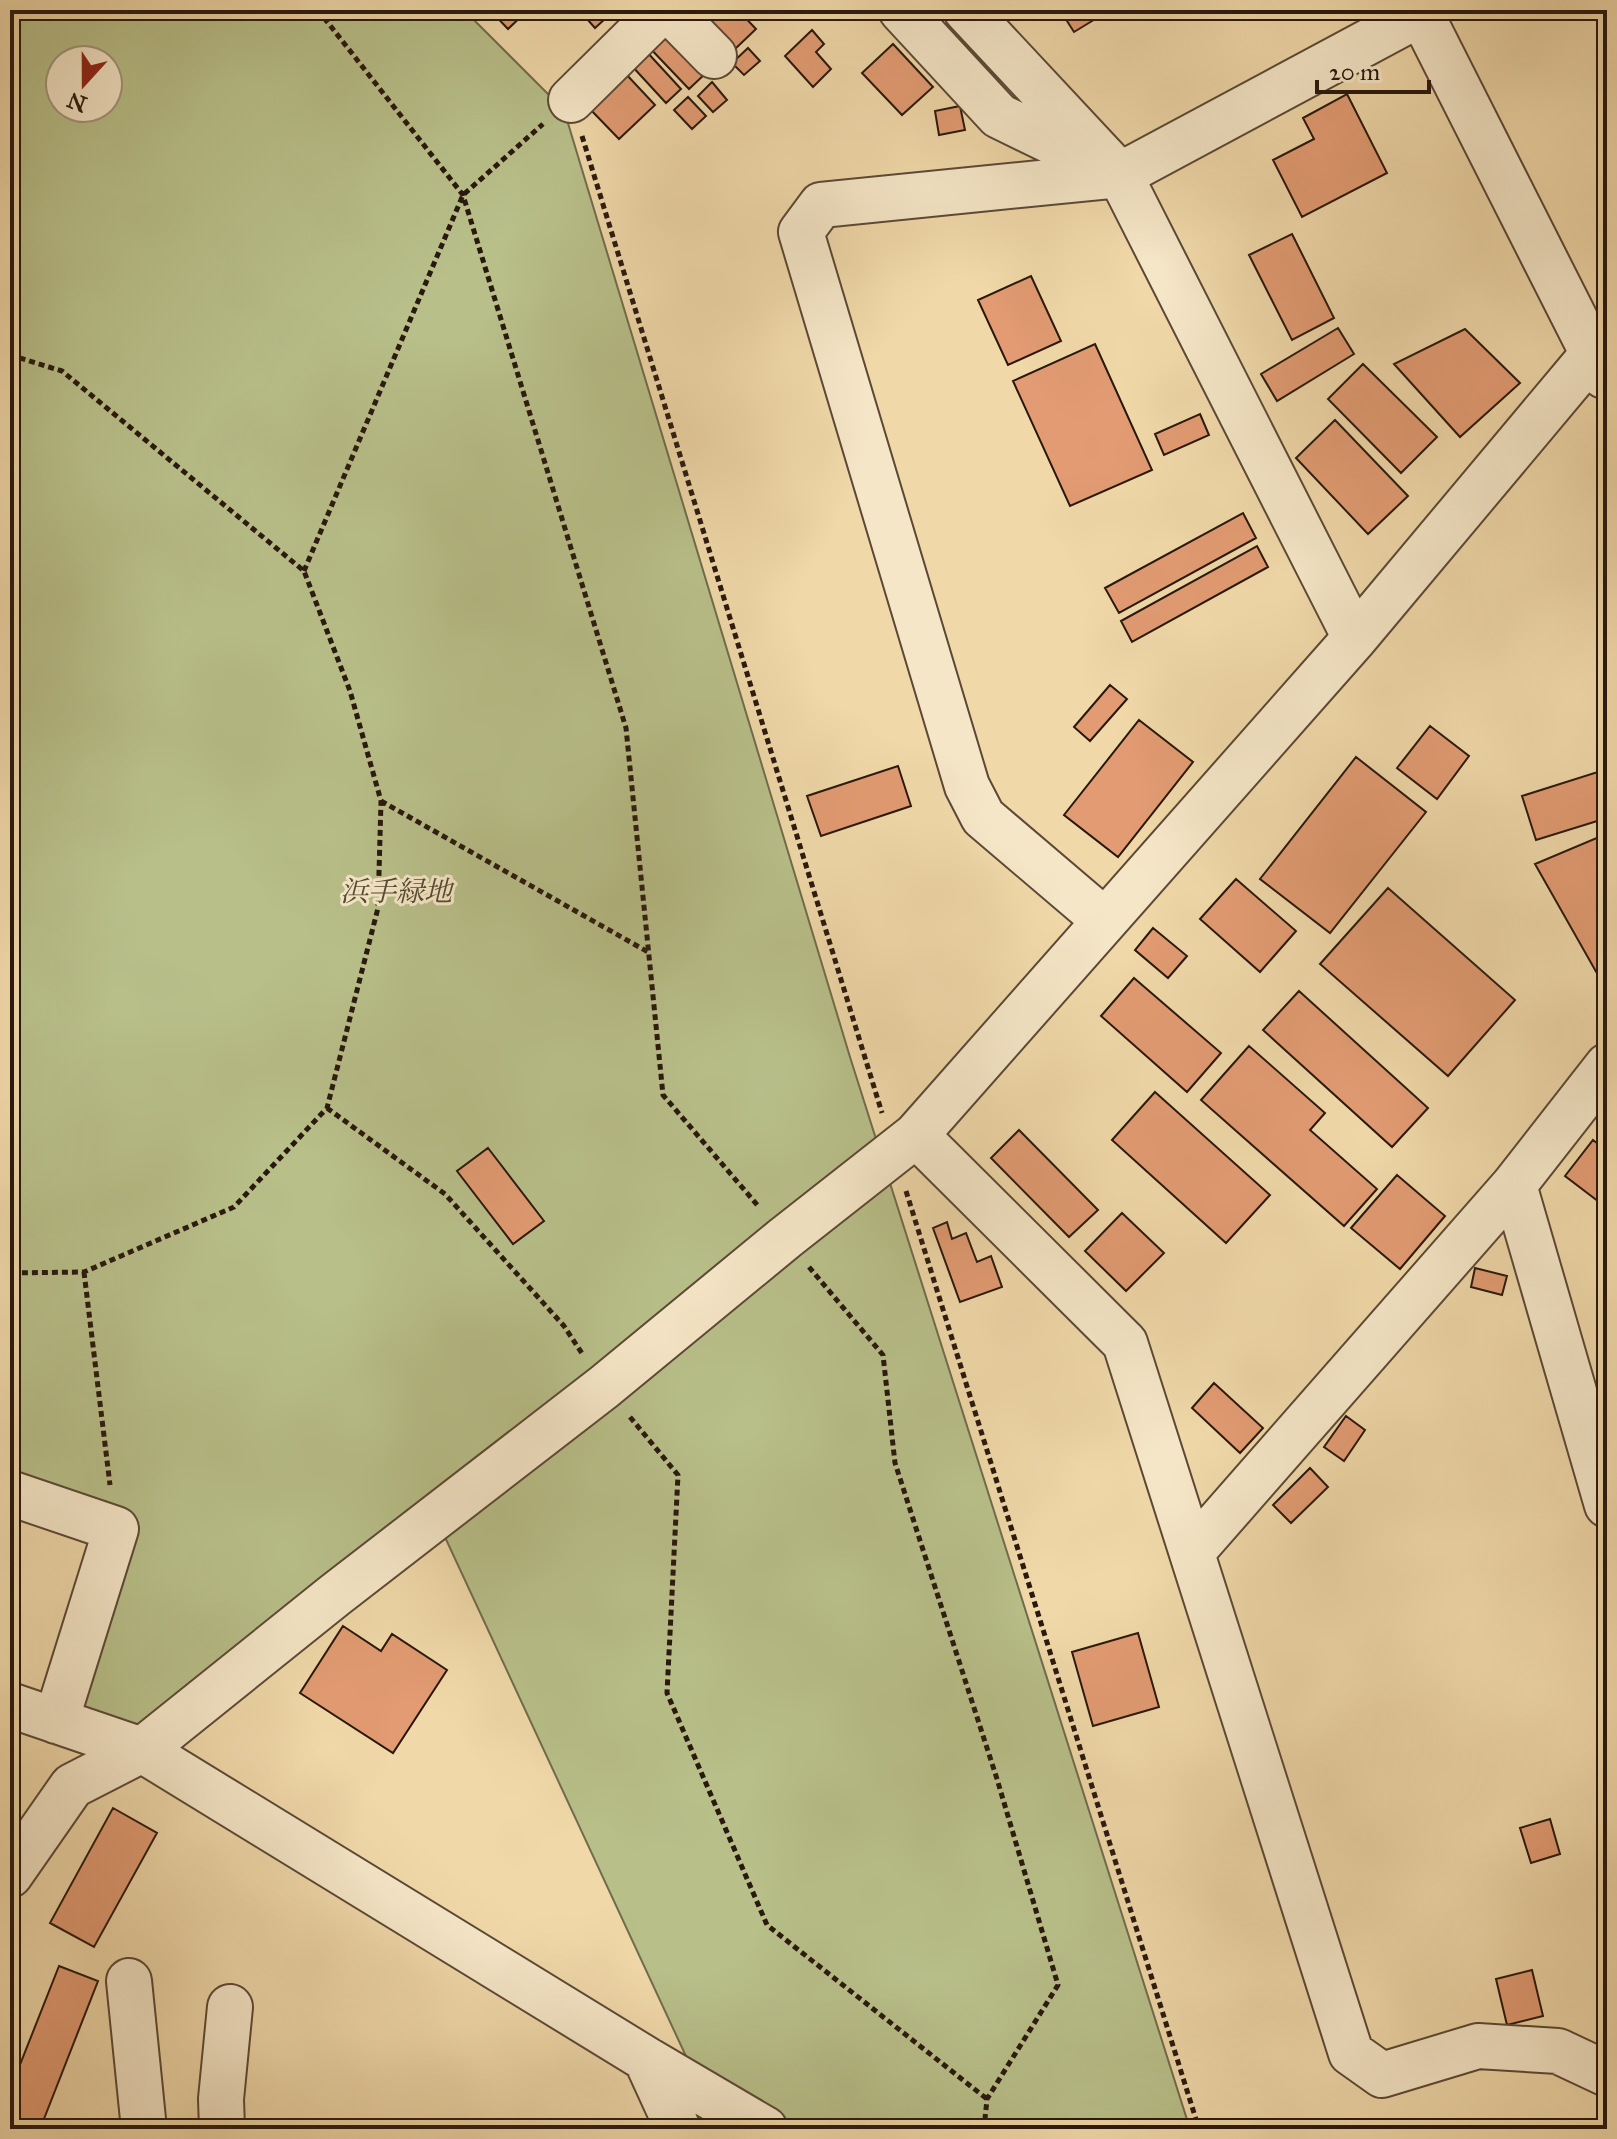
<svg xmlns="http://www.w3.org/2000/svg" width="1617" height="2139" font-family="'IM FELL Great Primer','Noto Serif JP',serif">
<rect width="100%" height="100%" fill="#f0d8a9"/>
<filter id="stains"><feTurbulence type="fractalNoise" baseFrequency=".0025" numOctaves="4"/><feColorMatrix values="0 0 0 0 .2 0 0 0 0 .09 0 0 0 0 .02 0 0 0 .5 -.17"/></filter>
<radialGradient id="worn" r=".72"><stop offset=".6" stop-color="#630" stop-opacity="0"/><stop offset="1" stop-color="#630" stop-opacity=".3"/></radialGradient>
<path fill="#b8bf89" stroke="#706c4c" stroke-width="2" fill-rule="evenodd" d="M10,10H464L564,110L850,1057L1190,2129H695L691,2067L444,1535L136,1733L74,1707L128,1519L10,1477ZM60,60H108V108H60Z"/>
<path fill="#e29b72" stroke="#29180e" stroke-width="2" d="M490,10H528L508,29Z
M579,10H599L606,18L595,28Z
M699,10H738L756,29L735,49Z
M1060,10H1110L1074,32Z
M665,26L707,72L689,89L646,44Z
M812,30L824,44L816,52L831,69L813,87L785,56Z
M893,44L933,87L902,115L862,73Z
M748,48L760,61L744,75L732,63Z
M646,51L681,89L666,103L631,65Z
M625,73L655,105L619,139L588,107Z
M712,82L727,100L713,112L698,96Z
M1347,94L1387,173L1302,217L1273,160L1314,139L1303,118Z
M688,97L706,116L692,129L674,110Z
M960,106L965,130L939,135L935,111Z
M1292,234L1334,318L1292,340L1249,255Z
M1031,276L1061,341L1008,365L978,300Z
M1338,328L1354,354L1277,401L1261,374Z
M1465,329L1520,383L1460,437L1394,364Z
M1095,344L1152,470L1070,506L1013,381Z
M1363,364L1437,437L1401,473L1328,399Z
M1200,414L1209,435L1164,455L1155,434Z
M1335,420L1408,496L1368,534L1296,458Z
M1243,513L1256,538L1119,613L1105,588Z
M1257,546L1268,567L1132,642L1121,621Z
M1110,685L1127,699L1090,741L1074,727Z
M1139,720L1193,762L1118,857L1064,815Z
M1430,726L1469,756L1437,799L1397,768Z
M1356,757L1426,812L1330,933L1260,879Z
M898,766L911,806L821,836L807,796Z
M1607,769V818L1536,840L1522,796Z
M1599,837L1607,852V991L1535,864Z
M1236,879L1296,931L1260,972L1200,919Z
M1388,888L1515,1000L1448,1076L1320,964Z
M1153,928L1187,956L1168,978L1135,950Z
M1134,978L1221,1053L1187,1092L1101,1016Z
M1299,991L1428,1108L1392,1147L1263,1030Z
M1249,1046L1325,1113L1310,1130L1377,1189L1344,1226L1201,1100Z
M1155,1092L1270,1195L1226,1243L1112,1140Z
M1019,1130L1098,1210L1069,1237L991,1158Z
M1593,1140L1607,1151V1208L1565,1176Z
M488,1148L544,1221L513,1244L457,1171Z
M1397,1175L1445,1216L1400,1269L1351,1228Z
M1122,1213L1164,1253L1126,1291L1085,1251Z
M947,1222L952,1239L966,1233L977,1262L991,1256L1002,1287L960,1302L933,1228Z
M1475,1268L1507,1276L1502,1295L1471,1287Z
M1214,1383L1263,1428L1240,1453L1192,1408Z
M1346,1416L1365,1430L1344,1461L1324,1447Z
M1310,1468L1328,1487L1291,1523L1273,1505Z
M343,1626L381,1651L392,1634L447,1670L393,1753L300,1693Z
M1138,1633L1159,1707L1093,1726L1072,1652Z
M113,1808L157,1833L94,1947L50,1923Z
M1550,1819L1560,1854L1531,1863L1520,1828Z
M59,1966L98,1981L40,2129H10V2090Z
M1532,1970L1543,2016L1507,2025L1496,1979Z"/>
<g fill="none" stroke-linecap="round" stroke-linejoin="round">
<defs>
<path id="minor" d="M669,10L714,56
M901,10L999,116L1096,163
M966,10L1120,175L1355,638
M1419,10L1604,376
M571,100L662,10
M1104,920L983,817L967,786L801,232L821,205L1120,175L1422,13
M916,1135L1125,1343L1351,2053L1382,2075L1478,2046L1558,2051L1607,2074
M1514,1185L1607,1505
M10,1493L116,1529L56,1721
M1193,1551L1514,1185L1607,1066
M10,1705L142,1750L646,2059L765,2129
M10,1875L72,1786L142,1750L335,1595L604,1387L785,1238L916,1135L1355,638L1607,337
M129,1981L144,2129
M646,2059L678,2129
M222,2129L221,2099L230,2007"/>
</defs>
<use href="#minor" stroke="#5b4835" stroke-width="48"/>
<path stroke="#29180e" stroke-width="5" stroke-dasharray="6 4" stroke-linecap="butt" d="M318,10L463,195L626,728L663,1095L759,1207
M582,136L882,1113
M10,355L62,371L304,571L350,691L381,801L378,908L327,1108L234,1207L84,1272L10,1273
M304,571L463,195L543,124
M381,801L648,952
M327,1108L445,1194L564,1326L583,1355
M906,1191L1199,2129
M809,1267L883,1355L895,1463L997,1779L1058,1985L987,2099L984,2129
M84,1272L110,1485
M630,1417L678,1475L667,1693L767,1925L987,2099"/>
<use href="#minor" stroke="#f5e6c7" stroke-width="44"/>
</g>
<g text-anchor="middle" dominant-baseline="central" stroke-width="6" stroke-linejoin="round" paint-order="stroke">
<g font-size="28" font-style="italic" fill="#544a33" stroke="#f5e6c7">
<text x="396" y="891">浜手緑地</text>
</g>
</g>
<rect width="1617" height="2139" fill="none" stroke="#f0d8a9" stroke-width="40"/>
<rect x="12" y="12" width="1593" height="2115" fill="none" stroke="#29180e" stroke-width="4"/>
<rect x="20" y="20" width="1577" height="2099" fill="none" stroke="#29180e" stroke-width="2"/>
<g transform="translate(84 84) rotate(201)"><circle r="38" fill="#f5e6c7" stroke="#a3947d" stroke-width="2"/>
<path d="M0-6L14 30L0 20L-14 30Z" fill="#8f2418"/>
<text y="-12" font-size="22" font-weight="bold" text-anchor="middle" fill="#29180e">N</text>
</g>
<path d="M1317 80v12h112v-12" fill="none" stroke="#29180e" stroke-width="4"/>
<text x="1329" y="80" font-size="24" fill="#29180e" stroke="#f5e6c7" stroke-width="6" paint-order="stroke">20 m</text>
<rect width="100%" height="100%" filter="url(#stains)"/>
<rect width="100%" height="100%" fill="url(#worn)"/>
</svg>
